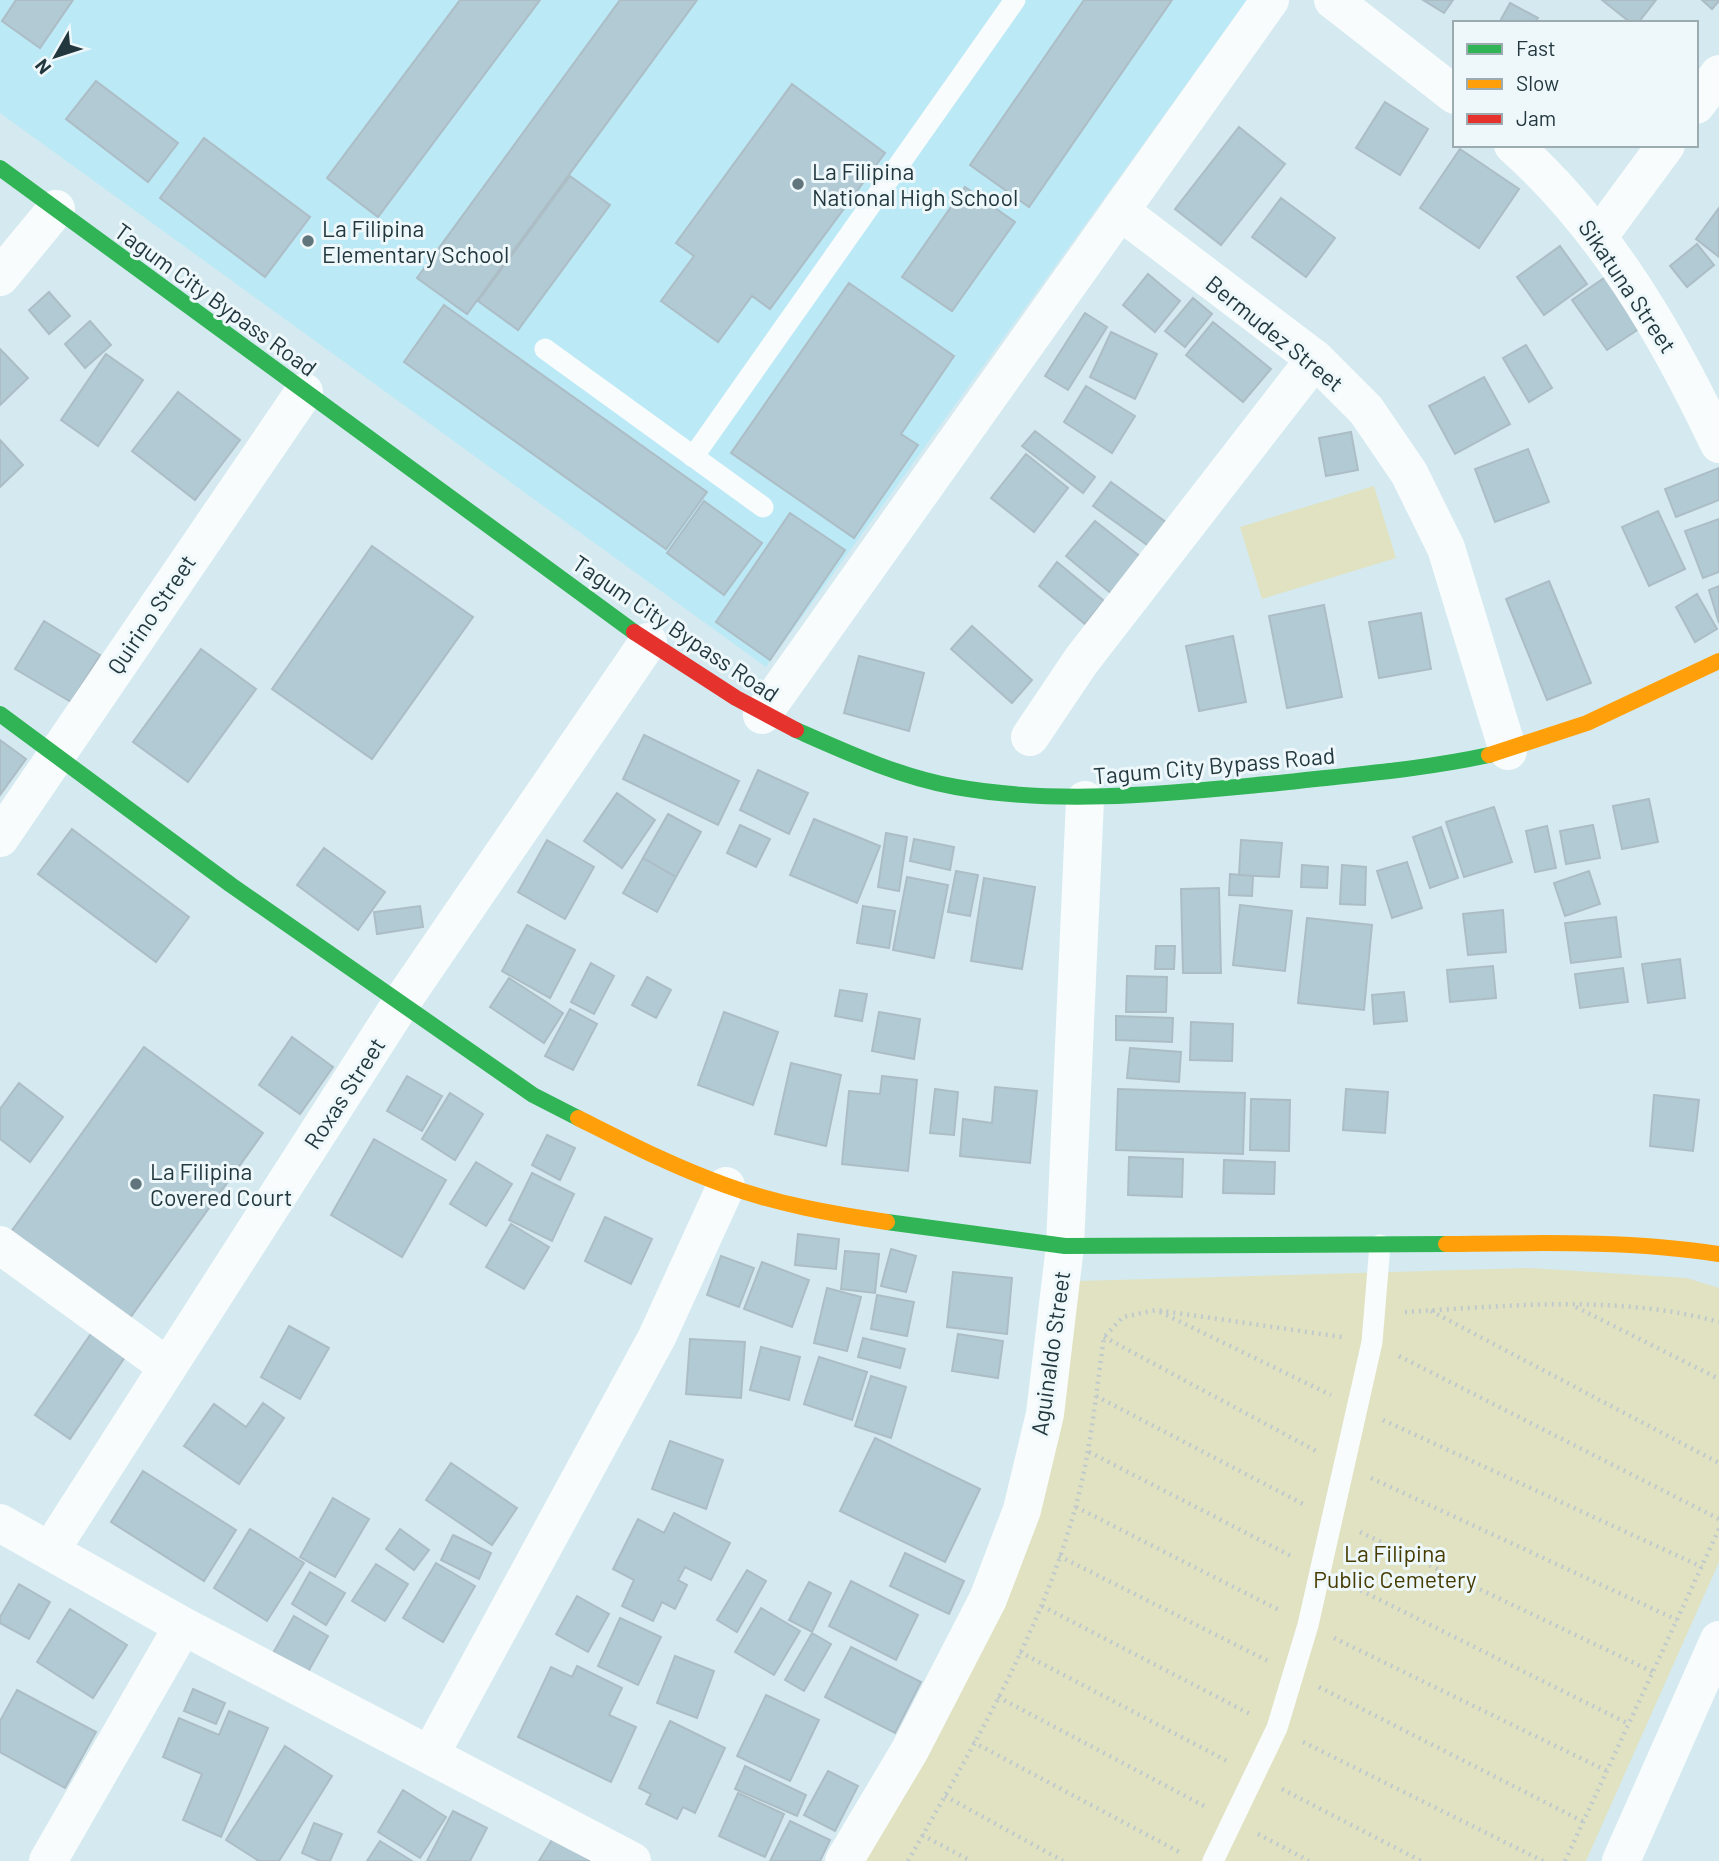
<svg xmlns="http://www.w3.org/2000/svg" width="1719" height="1861" font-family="Barlow,sans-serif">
<rect width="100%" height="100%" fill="#d4eaf0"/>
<path fill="#bce9f6" d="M0,0H1247L766,667L0,113Z"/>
<path fill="#e0e2c1" d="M1374,486L1396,558L1262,599L1240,527Z
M1530,1268L1687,1278L1719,1288V1562L1586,1861H860L970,1664L1078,1281Z"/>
<path fill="#b2cad4" stroke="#acbdc6" stroke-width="2" d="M16,0H73L40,48L2,21Z
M460,0H540L378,217L327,178Z
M620,0H697L467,314L417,278Z
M1084,0H1172L1029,207L970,165Z
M1423,0H1453L1444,13Z
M1602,0H1656L1638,23H1631Z
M1702,0H1719V1L1712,9Z
M1510,3L1538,18L1535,23H1499Z
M96,81L178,143L148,182L66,119Z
M792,84L885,153L770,309L752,296L718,342L661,301L694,256L676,243Z
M1385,102L1428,129L1400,175L1356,148Z
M1239,127L1285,164L1221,245L1175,209Z
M204,138L310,217L265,277L160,198Z
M1460,149L1519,189L1479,248L1420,208Z
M570,176L610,205L518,330L478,301Z
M965,187L1015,222L952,311L902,277Z
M1281,198L1335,238L1306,277L1252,237Z
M1719,208V257L1696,239Z
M1697,244L1714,265L1687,287L1670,266Z
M1560,246L1587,284L1544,315L1517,277Z
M1148,274L1180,301L1155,332L1123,305Z
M1610,274L1645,325L1607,350L1572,300Z
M849,283L954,356L901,434L918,445L854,538L731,453Z
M49,292L70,316L49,334L29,310Z
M1193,298L1212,314L1185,347L1165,331Z
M444,305L707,492L666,549L404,362Z
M1085,313L1107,327L1068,390L1045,376Z
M90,321L111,345L85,368L65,344Z
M1213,322L1271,369L1243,402L1186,355Z
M1111,332L1157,354L1135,399L1090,377Z
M1526,345L1552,388L1529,402L1503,358Z
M0,349L28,378L0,405Z
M106,354L143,380L98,446L61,420Z
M1484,377L1510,424L1455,454L1429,406Z
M1086,386L1135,416L1112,453L1064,422Z
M178,392L240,440L195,500L132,451Z
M1035,431L1095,477L1083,493L1022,446Z
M1351,432L1358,470L1326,476L1319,438Z
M0,440L23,465L0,487Z
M1528,449L1549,502L1495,522L1475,469Z
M1026,454L1068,488L1034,532L991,498Z
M1719,468V500L1676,517L1665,489Z
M1111,482L1174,528L1157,552L1093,506Z
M704,501L762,543L724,595L667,553Z
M1658,511L1685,569L1649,586L1622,527Z
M790,513L845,550L770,660L716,622Z
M1719,519V572L1703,578L1685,531Z
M1095,521L1142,558L1112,594L1066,556Z
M372,546L473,617L372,759L272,689Z
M1057,562L1104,601L1085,624L1039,586Z
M1549,581L1591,683L1547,700L1506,599Z
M1719,586V623L1709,590Z
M1697,594L1717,629L1695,642L1676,607Z
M1324,605L1342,697L1287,708L1269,616Z
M1421,613L1431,669L1379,678L1369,622Z
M44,621L100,655L71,702L15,669Z
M972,626L1032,680L1012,703L951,649Z
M1233,636L1246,702L1199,711L1186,646Z
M201,649L256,689L188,782L133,742Z
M859,656L924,673L909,731L844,713Z
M644,735L739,781L718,825L623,779Z
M0,740L26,759L0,795Z
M758,770L808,793L789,834L740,810Z
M617,793L655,820L622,868L584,841Z
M1649,799L1658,842L1622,849L1613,806Z
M1494,807L1512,862L1464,877L1446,822Z
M668,814L701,832L676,877L643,858Z
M814,819L880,846L857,903L790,875Z
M740,825L770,839L756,867L727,853Z
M1593,825L1600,858L1566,864L1560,831Z
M1547,826L1556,868L1535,872L1526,831Z
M1441,827L1458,878L1430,888L1413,837Z
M72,829L189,917L156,962L38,874Z
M886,833L907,837L899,891L878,887Z
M914,839L954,847L950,870L910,861Z
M547,840L594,867L565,919L518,892Z
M1241,840L1282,843L1279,877L1239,875Z
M324,848L385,892L358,930L297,885Z
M643,858L676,877L657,912L623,893Z
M1407,862L1422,908L1392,918L1377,871Z
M1302,865L1328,867L1327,888L1301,887Z
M1342,865L1366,867L1365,905L1340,904Z
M956,871L978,875L970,916L948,912Z
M1589,871L1600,904L1565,916L1554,883Z
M1230,874L1253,876L1252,896L1229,895Z
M907,877L948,885L934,958L893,950Z
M984,878L1035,887L1022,969L971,961Z
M1219,888L1221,973H1183L1181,889Z
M1240,905L1292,911L1285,971L1233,965Z
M420,906L423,927L377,934L374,912Z
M863,906L895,911L889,948L857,943Z
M1503,910L1506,952L1468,955L1463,914Z
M1616,917L1621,957L1571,963L1565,923Z
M1307,918L1372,925L1364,1010L1298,1003Z
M527,925L575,950L550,998L502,971Z
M1156,946H1175L1174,969H1155Z
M1680,959L1685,998L1648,1003L1642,964Z
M591,963L614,976L594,1014L571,1002Z
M1493,966L1496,998L1450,1002L1447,970Z
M1623,968L1628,1002L1580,1008L1575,974Z
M1127,976L1167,977L1166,1012H1126Z
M647,977L671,990L656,1018L632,1005Z
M509,978L563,1013L544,1043L490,1007Z
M840,990L867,994L862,1021L835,1016Z
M1404,992L1407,1021L1374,1024L1372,995Z
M570,1009L597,1024L573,1070L545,1056Z
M724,1012L778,1032L753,1105L698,1085Z
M879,1012L920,1019L914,1059L872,1051Z
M1116,1016L1173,1018L1172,1042L1116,1040Z
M1191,1022L1233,1024L1232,1061L1190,1060Z
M292,1037L333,1067L300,1114L259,1085Z
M144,1047L263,1133L127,1322L8,1236Z
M1130,1048L1181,1052L1179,1082L1127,1078Z
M791,1063L841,1075L826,1146L775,1134Z
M407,1076L442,1096L422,1131L387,1111Z
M882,1076L917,1080L908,1171L842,1164L849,1091L880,1094Z
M19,1083L63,1117L30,1162L0,1139V1109Z
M995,1087L1037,1091L1030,1163L960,1156L963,1119L992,1123Z
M935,1089L958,1092L954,1135L930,1133Z
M1118,1089L1245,1093L1243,1154L1116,1150Z
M1346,1089L1388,1092L1385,1133L1343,1130Z
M450,1093L483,1114L455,1160L422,1139Z
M1654,1095L1699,1100L1693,1151L1650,1146Z
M1251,1099L1290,1100L1289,1151L1250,1150Z
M547,1135L575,1148L560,1180L532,1165Z
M374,1139L446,1180L402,1257L331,1215Z
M1129,1157L1183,1159L1182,1197L1128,1195Z
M1224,1160L1275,1162L1274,1194L1223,1193Z
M476,1162L512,1184L486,1226L450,1204Z
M532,1173L574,1194L552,1241L509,1220Z
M605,1217L652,1239L631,1284L585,1261Z
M511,1224L549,1247L524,1289L486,1267Z
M798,1234L839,1239L836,1269L795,1265Z
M891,1249L916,1256L906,1292L881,1286Z
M845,1251L879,1254L875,1293L841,1289Z
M721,1256L754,1268L739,1307L707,1295Z
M762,1262L809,1280L792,1327L744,1309Z
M953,1272L1012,1278L1007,1334L947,1327Z
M827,1288L861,1297L847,1351L814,1343Z
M877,1295L914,1302L907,1336L871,1329Z
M289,1326L329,1348L300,1399L261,1377Z
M95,1328L129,1351L70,1439L35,1415Z
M958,1334L1003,1341L998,1378L952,1371Z
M863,1338L905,1349L900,1368L858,1357Z
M690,1339L745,1342L741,1398L686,1394Z
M761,1347L800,1357L789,1400L750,1390Z
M819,1357L867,1372L852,1420L804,1404Z
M871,1376L906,1387L891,1438L855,1426Z
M263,1403L284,1418L239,1484L184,1446L214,1404L246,1427Z
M875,1438L980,1489L945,1562L840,1511Z
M670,1441L723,1460L706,1509L652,1489Z
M451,1463L517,1508L492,1545L426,1500Z
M143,1471L236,1530L204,1581L111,1522Z
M333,1498L369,1519L335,1577L300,1557Z
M674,1513L730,1543L711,1580L685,1567L678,1580L687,1585L675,1609L662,1602L653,1621L622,1606L634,1580L613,1569L638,1519L664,1533Z
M250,1529L304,1563L267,1621L214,1588Z
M400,1529L429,1550L414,1570L386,1549Z
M453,1535L491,1553L479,1579L441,1560Z
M905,1553L964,1581L949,1614L890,1586Z
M436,1563L475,1586L443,1642L403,1618Z
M376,1564L408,1584L385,1621L352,1601Z
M747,1570L766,1581L737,1632L717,1620Z
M310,1572L345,1593L326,1625L292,1604Z
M851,1581L918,1615L896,1660L829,1626Z
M809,1582L831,1593L812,1632L789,1620Z
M19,1584L50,1602L29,1639L0,1623V1617Z
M577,1596L609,1614L588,1652L556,1634Z
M761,1608L800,1631L774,1675L735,1652Z
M70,1609L127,1645L93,1698L37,1662Z
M294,1616L328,1636L308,1672L273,1653Z
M620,1618L661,1637L638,1685L598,1666Z
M812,1633L831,1644L804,1691L785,1680Z
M851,1647L921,1682L895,1733L825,1697Z
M675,1656L714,1671L697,1718L657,1703Z
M577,1666L622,1688L609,1715L636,1727L611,1782L518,1737L551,1667L572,1677Z
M193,1689L225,1703L216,1724L184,1711Z
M17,1690L96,1732L65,1788L0,1752V1721Z
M766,1695L819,1720L790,1781L737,1756Z
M229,1711L268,1728L221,1837L183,1820L202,1774L163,1757L179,1718L219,1735Z
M670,1721L725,1748L695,1813L683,1807L677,1819L646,1804L651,1794L639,1788Z
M285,1746L332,1776L279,1861H259L226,1840Z
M745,1766L806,1795L797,1816L735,1789Z
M828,1771L858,1786L835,1831L804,1815Z
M403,1790L446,1817L420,1858L378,1832Z
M738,1793L784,1814L765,1857L719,1836Z
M453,1811L487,1828L470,1861H427Z
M790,1821L830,1840L820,1861H770Z
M314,1823L342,1834L330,1861H320L302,1853Z
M553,1838L591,1861H539Z
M380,1841L412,1861H367Z"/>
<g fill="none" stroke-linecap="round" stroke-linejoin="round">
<path stroke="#c0cacd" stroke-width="4.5" stroke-dasharray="2 5" stroke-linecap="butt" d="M1576,1307L1719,1379
M1431,1311L1719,1463
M1160,1312L1331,1395
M1405,1312C1509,1306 1617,1294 1719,1322
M1104,1337L1316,1451
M1399,1356L1719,1519
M1096,1396L1305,1505
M1383,1420L1702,1567
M1089,1452L1293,1557
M1371,1478L1677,1620
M1076,1507L1279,1610
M1360,1532L1653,1672
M1059,1556L1268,1661
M1348,1584L1629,1724
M1042,1606L1252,1715
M1334,1638L1607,1771
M1020,1652L1227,1761
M1319,1687L1584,1822
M998,1697L1206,1807
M973,1742L1183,1854
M1303,1742L1543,1861
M1282,1789L1421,1861
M945,1796L1063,1861
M1258,1834L1309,1861
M922,1835L971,1861
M908,1861C972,1748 1042,1632 1076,1505C1091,1450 1096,1393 1104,1337L1123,1317L1156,1310L1342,1337
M1565,1861L1719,1529"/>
<path stroke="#f9fcfd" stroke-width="21" d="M545,349L763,507
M693,457L1015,0
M1213,1861L1277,1728L1308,1625L1372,1342L1380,1245"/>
<path stroke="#f9fcfd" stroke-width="38" d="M1333,0L1455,95
M1696,105L1719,74
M1513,145C1605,227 1667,334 1719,444
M1120,211L1315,359L1366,410L1409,473L1446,548L1508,751
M1599,236L1666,145
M0,277L56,209
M762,715L1270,0
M1030,737L1081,661L1315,359
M0,838L304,392
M0,1245L168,1367
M0,1523L183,1626L632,1861
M50,1551L401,1003L648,642
M430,1755L657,1337L726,1186
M48,1861L183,1626
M844,1861L910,1750L988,1599L1022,1510L1045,1414L1065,1246L1085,800
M1621,1861L1719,1640"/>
<path stroke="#30b455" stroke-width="16" d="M0,168L634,632
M0,714L231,885L533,1095L578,1118
M796,730C848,753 900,777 956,787C1063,806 1172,793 1279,783C1349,775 1420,770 1489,755
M887,1222L1065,1246L1446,1244"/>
<path stroke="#ff9f0a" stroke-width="16" d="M1489,755L1587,723L1719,661
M578,1118C626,1142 674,1167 725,1185C776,1204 833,1214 887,1222
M1446,1244C1537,1243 1629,1240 1719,1254"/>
<path stroke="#e5322d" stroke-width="16" d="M634,632L736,698L796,730"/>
</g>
<g fill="#60767c" stroke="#eef8fb" stroke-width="2.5">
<circle cx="798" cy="184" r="7"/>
<circle cx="308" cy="241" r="7"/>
<circle cx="136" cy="1184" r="7"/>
</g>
<g text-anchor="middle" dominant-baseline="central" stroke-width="6" stroke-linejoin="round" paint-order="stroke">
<g font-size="23" fill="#22383e" stroke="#eef8fb" text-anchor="start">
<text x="812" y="171">La Filipina<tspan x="812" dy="26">National High School</tspan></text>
<text x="322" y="228">La Filipina<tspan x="322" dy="26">Elementary School</tspan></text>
<text x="150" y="1171">La Filipina<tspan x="150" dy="26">Covered Court</tspan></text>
</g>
<g font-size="23" fill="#22383e" stroke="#eef8fb">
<text transform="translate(1628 286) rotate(56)">Sikatuna Street</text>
<text transform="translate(216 299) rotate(36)">Tagum City Bypass Road</text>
<text transform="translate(1275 333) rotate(39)">Bermudez Street</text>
<text transform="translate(151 614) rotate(-56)">Quirino Street</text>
<text transform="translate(676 628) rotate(34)">Tagum City Bypass Road</text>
<text transform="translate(1214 765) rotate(-5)">Tagum City Bypass Road</text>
<text transform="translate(344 1093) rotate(-57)">Roxas Street</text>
<text transform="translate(1050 1353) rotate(-82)">Aguinaldo Street</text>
</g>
<g font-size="23" fill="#463b00" stroke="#eef8fb">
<text x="1395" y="1553">La Filipina<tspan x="1395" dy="26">Public Cemetery</tspan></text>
</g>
</g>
<rect x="1453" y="21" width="245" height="126" fill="#eef8fb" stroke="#9cabaf" stroke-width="2"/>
<rect x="1467" y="44" width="35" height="10" fill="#30b455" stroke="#9cabaf" stroke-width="2"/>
<text x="1516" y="56" font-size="21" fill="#22383e">Fast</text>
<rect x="1467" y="79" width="35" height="10" fill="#ff9f0a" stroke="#9cabaf" stroke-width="2"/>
<text x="1516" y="91" font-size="21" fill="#22383e">Slow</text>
<rect x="1467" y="114" width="35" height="10" fill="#e5322d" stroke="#9cabaf" stroke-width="2"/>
<text x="1516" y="126" font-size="21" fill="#22383e">Jam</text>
<g transform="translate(56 56) rotate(231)" stroke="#eef8fb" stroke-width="5" paint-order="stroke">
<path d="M0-5L12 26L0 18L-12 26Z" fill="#22383e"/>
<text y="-10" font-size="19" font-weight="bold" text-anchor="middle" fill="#22383e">N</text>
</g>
</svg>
